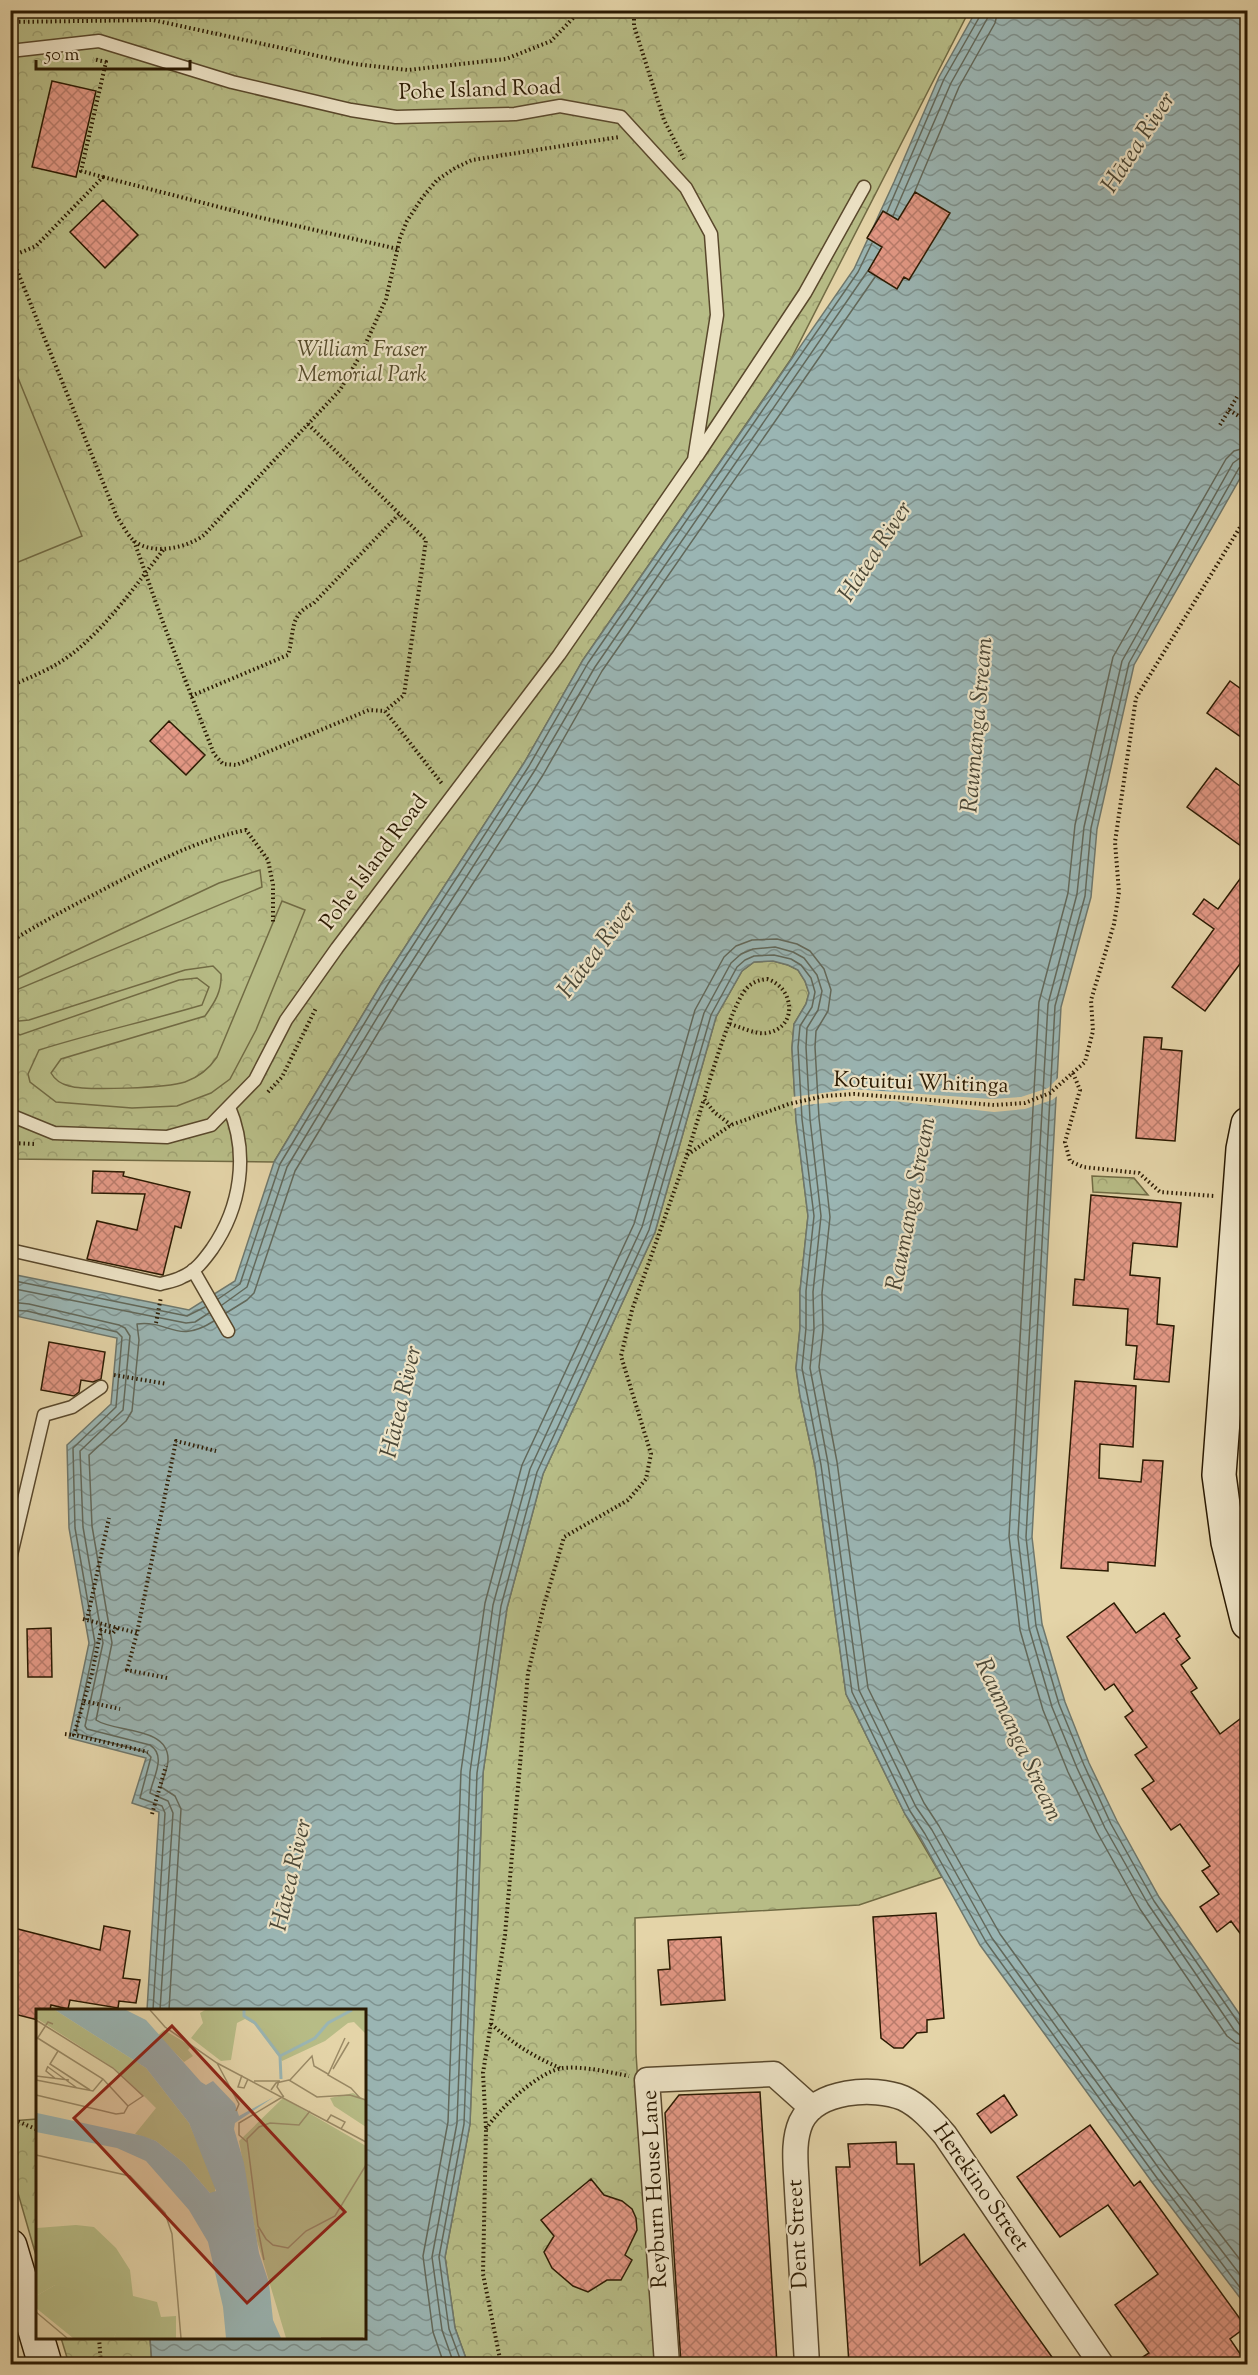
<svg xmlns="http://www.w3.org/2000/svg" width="1258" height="2375" font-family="'Sorts Mill Goudy',serif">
<defs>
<pattern id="park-crowns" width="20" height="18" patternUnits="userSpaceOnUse" patternTransform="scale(1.5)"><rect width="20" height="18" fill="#b7bc86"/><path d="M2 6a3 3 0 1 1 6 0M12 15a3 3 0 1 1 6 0" fill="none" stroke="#9ea172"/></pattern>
<pattern id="water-waves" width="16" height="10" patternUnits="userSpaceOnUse" patternTransform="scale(1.5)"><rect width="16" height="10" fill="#9ab5b3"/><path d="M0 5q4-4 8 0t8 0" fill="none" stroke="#7e928f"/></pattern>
<pattern id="building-cross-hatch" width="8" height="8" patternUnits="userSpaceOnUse" patternTransform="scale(1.5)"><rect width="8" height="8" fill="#e39885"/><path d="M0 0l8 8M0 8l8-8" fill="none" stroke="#b87b6b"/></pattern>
</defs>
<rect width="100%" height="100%" fill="#e4d4a8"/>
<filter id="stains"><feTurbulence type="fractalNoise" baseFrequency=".00333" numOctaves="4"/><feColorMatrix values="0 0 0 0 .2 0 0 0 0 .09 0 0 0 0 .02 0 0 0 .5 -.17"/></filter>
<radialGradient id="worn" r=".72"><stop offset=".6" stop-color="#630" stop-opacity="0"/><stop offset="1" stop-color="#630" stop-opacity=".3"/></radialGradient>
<path fill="url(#park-crowns)" stroke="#716b44" stroke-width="1.5" d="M10,11H969L791,359L583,660L524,763L383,981L274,1162L11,1159Z
M773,961L788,965L798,970L805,981L809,993L806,1004L794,1024L792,1048L796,1120L808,1216L800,1291V1328L796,1368L800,1396L815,1466L846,1694L905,1814L942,1877L859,1905L635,1918L636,2053L656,2364H468L455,2328L445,2257L470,2124L483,1773L507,1608L543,1474L655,1232L716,1017L742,971L754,962Z
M1092,1176L1134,1178L1148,1195L1093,1192Z
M37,2119H38L37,2259L11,2169V2121Z
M61,2338H150L152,2364H69Z"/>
<path fill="#b7bc86" stroke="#716b44" stroke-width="1.5" d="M10,358L82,536L11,565H10Z
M260,870L262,887L16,990L11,996V981L219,883Z
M282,901L305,910L256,1030L230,1079L211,1093L177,1106L132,1108L56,1102L30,1082L28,1074L39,1050C93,1033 148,1021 202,1005L209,987L197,978L179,980L20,1035L11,1030V1016L19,1021L29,1020L185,970L213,966L221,974C222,991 215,1002 205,1016L61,1059L51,1073C55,1080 61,1084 69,1086C87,1091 167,1088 185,1082C199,1077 209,1069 217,1057Z"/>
<path fill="url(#water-waves)" stroke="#6e776c" stroke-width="1.5" d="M976,11H1247V466L1134,665L1097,829L1091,897L1061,1007L1032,1537L1042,1624L1065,1702L1089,1763L1117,1821L1159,1897L1247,2025V2307L1152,2182L980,1945L920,1837L905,1814L846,1694L815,1466L800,1396L796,1368L800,1328V1291L808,1216L796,1120L792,1048L794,1024L806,1004L809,993L805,981L798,970L788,965L773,961L754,962L742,971L716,1017L655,1232L543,1474L507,1608L483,1773L470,2124L445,2257L455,2328L468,2364H152L150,2338H364V2010H147L159,1812L132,1803L146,1758L69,1738L89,1643L69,1528L67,1445L111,1404L117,1338L11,1315V1274L189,1310L235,1281L274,1162L383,981L524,763L583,660L854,269L894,182L939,77Z"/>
<path fill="#e4d4a8" d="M1061,1075L1060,1094L1052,1100L1025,1109L994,1112L894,1101H846L805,1105L793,1109L792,1097L852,1089L991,1099L1021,1097L1048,1088Z"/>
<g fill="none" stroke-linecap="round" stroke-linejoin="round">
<path stroke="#62685a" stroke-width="1.5" d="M915,191L959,87L995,23L998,10
M887,212L944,79L980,16L981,10
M893,216L951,83L987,19L989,10
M1248,447L1234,451L1226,459L1113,657L1075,825L1068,893L1039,1002L1009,1536L1020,1630L1043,1710L1068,1772L1097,1832L1140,1909L1227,2036L1236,2043L1248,2045
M1248,457L1240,458L1233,463L1122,661L1084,827L1077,894L1048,1004L1018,1537L1029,1628L1052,1707L1077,1768L1105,1828L1148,1904L1234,2030L1240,2035L1248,2036
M1248,464L1239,468L1129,663L1091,828L1085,896L1055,1006L1026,1537L1036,1626L1059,1704L1084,1765L1111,1824L1154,1901L1240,2025L1248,2028
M10,1280L187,1316L205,1307
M10,1288L186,1323L195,1322L209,1313
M218,1299L240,1284L280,1164L388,984L529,766L588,663L858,272L872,243
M10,1302L29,1304L119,1325L125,1328L130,1336L123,1410L80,1451L83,1527L103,1643L85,1726L87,1729L150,1745C167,1756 153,1777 150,1793L168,1801L173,1813L160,2010
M222,1305L247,1287L287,1167L395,988L535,770L595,667L867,272
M10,1310L27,1311L117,1332L122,1337L116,1407L73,1448L75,1528L95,1643L76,1731L78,1734L146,1752L151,1757L140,1798L162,1806L165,1813L153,2010
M226,1313L247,1300L254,1293L295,1171L402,993L543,775L602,671L875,277
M169,2010L181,1809L175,1796L161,1787C163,1778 168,1769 168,1760C169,1726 115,1733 96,1720L112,1643L92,1526L89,1455L126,1421L132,1411L139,1340L137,1324C170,1320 176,1345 214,1321
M444,2364L433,2332L423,2256L448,2122L461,1771L485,1603L522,1465L634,1224L695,1010L724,957L736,946L752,940L777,939L797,944L810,951L824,969L831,990L828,1011L816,1031L815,1047L819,1118L830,1217L822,1293L823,1329L819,1367L837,1462L868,1688L924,1803L939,1826L1000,1934L1170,2169L1248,2270
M454,2364L442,2330L432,2257L457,2123L470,1772L493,1605L530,1469L642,1227L704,1013L731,963L741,954L753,949L775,947L793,952L804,958L817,975L822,991L818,1010L807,1028L806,1047L810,1119L821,1216L813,1292L814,1329L810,1368L828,1463L859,1690L916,1807L932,1830L992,1938L1163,2174L1248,2285
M462,2364L449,2329L439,2257L464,2124L477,1773L501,1606L537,1472L649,1230L711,1015L737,967L745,960L754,956L774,955L791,959L801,965L811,978L815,992L812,1007L800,1026L798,1047L802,1119L814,1216L806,1291V1328L802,1368L821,1465L852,1692L910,1811L925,1834L986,1942L1157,2178L1248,2298"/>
</g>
<path fill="url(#building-cross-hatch)" stroke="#2b1a02" stroke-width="1.5" d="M52,81L96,91L76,177L32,167Z
M915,192L950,213L909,280L904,277L897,289L868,271L882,247L867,238L883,211L898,220Z
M103,200L138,235L105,268L70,232Z
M1230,681L1248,694V742L1207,713Z
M169,721L205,755L186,775L150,741Z
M1216,768L1248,792V851L1187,807Z
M1248,868V953L1205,1011L1172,987L1214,929L1193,914L1204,899L1218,909Z
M1144,1037L1162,1038L1161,1049L1182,1051L1175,1141L1136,1138Z
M93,1171L124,1172L123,1176L190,1192L181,1228L175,1226L163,1275L87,1259L97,1221L137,1230L145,1194L92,1193Z
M1091,1195L1181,1203L1177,1247L1133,1243L1130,1275L1160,1278L1157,1324L1174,1326L1169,1382L1134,1379L1137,1346L1126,1345L1128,1309L1073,1305L1075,1279L1084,1280Z
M49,1342L105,1352L101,1379L93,1382L81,1380L79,1392L74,1396L41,1390Z
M1075,1381L1136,1386L1133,1447L1100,1444L1099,1478L1141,1482L1143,1460L1163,1461L1155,1566L1108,1562V1571L1061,1568Z
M1114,1603L1136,1633L1164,1613L1180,1636L1176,1639L1190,1658L1181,1665L1197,1688L1191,1692L1220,1734L1248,1713V1944L1231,1921L1217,1932L1200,1907L1219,1894L1202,1871L1210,1866L1180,1824L1171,1830L1142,1789L1154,1781L1135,1755L1147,1747L1125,1717L1133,1711L1114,1684L1105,1690L1067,1637Z
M51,1628L52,1677H28L27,1629Z
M936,1913L944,2018L927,2020V2032L917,2033L903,2048H894L881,2038L873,1917Z
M104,1926L130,1931L123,1978L140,1980L136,2003L119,2001L118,2008L70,2000L68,2009L51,2005L50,2010H38V2020L10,2013V1927L100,1950Z
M721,1937L725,2000L661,2005L658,1970L670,1969L668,1940Z
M760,2092L777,2364H681L665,2113L679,2095Z
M1004,2095L1017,2115L991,2133L977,2114Z
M1090,2125L1134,2186L1140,2181L1246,2327L1230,2339L1247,2364H1132L1149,2353L1115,2305L1158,2274L1108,2205L1060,2237L1017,2177Z
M896,2142L897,2164H914L920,2265L964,2234L1057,2364H849L836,2167H850L848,2144Z
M591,2179L604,2195L622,2201L632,2209L636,2218L637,2230L625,2255L632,2260L621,2280H607L588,2292L573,2286L552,2268L544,2252L554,2236L541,2220Z"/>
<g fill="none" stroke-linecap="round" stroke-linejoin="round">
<defs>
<path id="service" d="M10,51L99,41L232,82L351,110L396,117L515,114L560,106L621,117L686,188L711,234L717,315L694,460L559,655L337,948L286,1020L255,1080L211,1125L167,1137L54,1133L10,1115
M697,456L805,293L864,187
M10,1250L160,1284C167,1282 175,1281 182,1277C195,1272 204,1260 212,1249C241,1207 249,1154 229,1107
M193,1270L228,1331
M10,1559L44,1415L72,1407L101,1387"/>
<path id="minor" d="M667,2364L647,2080L774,2074L812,2108
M807,2364L796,2173C795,2156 794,2138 801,2122C816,2090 874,2086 903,2098C920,2106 933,2121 945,2135L1101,2364"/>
<path id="secondary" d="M1248,1124L1243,1149L1219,1475L1228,1542L1248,1623
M10,2246L45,2364"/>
</defs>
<use href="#service" stroke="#59482c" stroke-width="15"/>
<use href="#minor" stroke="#59482c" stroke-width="27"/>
<use href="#secondary" stroke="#2b1a02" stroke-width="36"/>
<path stroke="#2b1a02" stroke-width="4" stroke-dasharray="1.5 3" stroke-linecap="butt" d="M634,10V26L664,120L684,159
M10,22L153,20L355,64L408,70L506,59L551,41L581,10
M103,177L258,217L398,249
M10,253L117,517C122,524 127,534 133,540C151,556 187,548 204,535L340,390L360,356L386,299L400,238L407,221L422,198L437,180L455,168L472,160L619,137
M12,256L36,246L103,177L81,171L106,62L93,59
M1229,410L1248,422
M308,424L426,540L404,695L385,711
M1220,425L1237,397
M134,541L165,628L214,754L223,764L236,765L369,710L385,711L443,785
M10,686C26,679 42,673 57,664C98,640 135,586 164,549
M191,696L288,655C295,633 288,615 313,604L400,513
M10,942C43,921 76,904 110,886C156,862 194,841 246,830L268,860L273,885V922
M730,1024C741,1027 756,1035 767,1033C799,1027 794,987 767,979C759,980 752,982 746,989C732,1005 711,1076 704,1099L714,1112L731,1125
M1073,1073L1080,1090L1065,1142L1070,1161L1083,1167L1139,1173L1160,1192L1214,1196
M268,1092L282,1077L316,1008
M10,1143L35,1144
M687,1155L704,1099
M156,1323L161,1297
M114,1375L167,1384
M83,1619L137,1633
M87,1620L109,1518
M117,1628L113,1633L101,1630L92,1673L74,1735L148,1752
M167,1678L127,1670L137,1633L176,1441L216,1451
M84,1701L120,1709
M65,1734L74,1735
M152,1814L166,1766
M491,2024C514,2044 532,2056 560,2068
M10,2118L38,2130
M486,2129C499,2109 539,2071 563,2068C585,2066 607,2072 629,2076
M99,2338L101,2364
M501,2364L483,2274L486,2129L483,2073L505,1935L528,1673L544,1605L564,1537L628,1500L646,1479L651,1454L621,1356L632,1310L687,1155L731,1125L789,1104L824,1096L854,1094L994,1105L1025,1103L1050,1093L1085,1062L1093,1031L1091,1000L1114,924L1119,892L1115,842L1136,698L1248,514"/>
<use href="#service" stroke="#ede3c6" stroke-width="12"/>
<use href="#minor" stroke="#ede3c6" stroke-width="24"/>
<use href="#secondary" stroke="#ede3c6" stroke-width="33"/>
</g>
<g text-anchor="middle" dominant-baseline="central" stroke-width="4.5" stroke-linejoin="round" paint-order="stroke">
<g font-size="22" fill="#2b1a02" stroke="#ede3c6">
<text transform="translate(480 91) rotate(-2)">Pohe Island Road</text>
<text transform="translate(375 863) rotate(-53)">Pohe Island Road</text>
<text transform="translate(921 1084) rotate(2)">Kotuitui Whitinga</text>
<text transform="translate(980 2188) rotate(55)">Herekino Street</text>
<text transform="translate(656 2189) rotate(-93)">Reyburn House Lane</text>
<text transform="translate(799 2234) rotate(-93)">Dent Street</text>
</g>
<g font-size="22" font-style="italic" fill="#554b2a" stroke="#ede3c6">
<text x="362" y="351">William Fraser<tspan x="362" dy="25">Memorial Park</tspan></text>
</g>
<g font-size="24" font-style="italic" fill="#4c4837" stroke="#ede3c6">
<text transform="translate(1139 143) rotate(-57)">Hātea River</text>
<text transform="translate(876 552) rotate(-57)">Hātea River</text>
<text transform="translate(978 725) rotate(-85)">Raumanga Stream</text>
<text transform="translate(598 950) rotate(-53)">Hātea River</text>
<text transform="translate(912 1204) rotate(-79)">Raumanga Stream</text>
<text transform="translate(402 1402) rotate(-77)">Hātea River</text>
<text transform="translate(1018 1740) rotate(65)">Raumanga Stream</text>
<text transform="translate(292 1875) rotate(-77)">Hātea River</text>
</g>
</g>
<g transform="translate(36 2009)">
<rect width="330" height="330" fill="#e4d4a8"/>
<path d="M169,1H330V25L318,13L312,14L289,32L246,52L220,16L209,10L201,14L195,51L185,52L155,29L167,14L164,4ZM317,84L330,91V118L298,97L294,89Z" fill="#b7bc86"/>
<path d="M0,1H19L110,59L153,114L179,175V184H174L148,154L120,132L99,125L120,99L110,89L78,59L0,9ZM128,21L155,37L152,41L157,47L148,53L122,26ZM247,89L330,137V328L250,329L221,232L203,132ZM40,216L58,218L80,239L94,261L97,287L121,293L125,308L140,307V329H78L81,321L19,276L0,287L1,219Z" fill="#b7bc86"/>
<path d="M228,120L230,124L221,141L232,123L237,124V127L226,154L236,125L222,143L219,138L227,123L216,131L219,154L213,133ZM279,135L299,144L284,176L264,167ZM301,146L322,156L307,187L287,178ZM25,265H58L88,283L85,313L78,329H37L0,299V287L19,276ZM111,300L120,301L117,316L130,329H85L97,316L108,314Z" fill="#b7bc86"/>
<path d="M19,1H90L110,11L165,73L170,76L177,72L199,95L203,107L238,88L199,114L198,120L208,154L223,244L233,274L237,311L245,329H190L187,298L172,233L153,201L110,152L81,139L0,123L1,104L107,127L120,132L148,154L174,184L180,182L153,114L110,59Z" fill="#9ab5b3"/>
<path fill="none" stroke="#9ab5b3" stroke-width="3" d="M208,1V7L219,14L244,47L245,70M244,47L279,29L292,14L316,1"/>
<path fill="none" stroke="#9a8a66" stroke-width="1.5" d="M114,1L129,18L181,54L330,133M0,11L77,59L107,87L92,97M0,28L67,70L92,97M309,29L292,66L315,79L324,89M1,30L12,13L17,15M22,42L14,55L54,81M181,54L203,95L200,102M12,57L10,62L20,70M12,58L41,79M297,60L313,33M206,66L202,78L208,79L212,70M0,67L33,71M0,71L57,82L67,70M254,71L276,47L278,57L292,65M218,72H243L241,78L247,87M235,81L240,74L253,71L281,88L314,86L330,91M0,86L80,105L88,104L92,97M274,102L263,116L234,114L223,118L211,130L222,217L230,230L237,236L252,239L270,222L299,207L330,156M291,112L295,106L309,113L305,120M211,133L203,126V114L248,87M0,146L94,167L129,204L136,225L145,329M222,220L228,251M0,303L31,329M285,329H327"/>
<path fill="#8f2418" fill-opacity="0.15" stroke="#8f2418" stroke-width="3" d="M136,17L309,203L211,294L38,109Z"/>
<rect width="330" height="330" fill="none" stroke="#2b1a02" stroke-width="3"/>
</g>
<rect width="1258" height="2375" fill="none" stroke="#e4d4a8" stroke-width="36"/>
<rect x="12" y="12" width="1234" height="2351" fill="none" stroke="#2b1a02" stroke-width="3"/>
<rect x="18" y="18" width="1222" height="2339" fill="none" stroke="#2b1a02" stroke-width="1.5"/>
<path d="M36 60v9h154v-9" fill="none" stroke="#2b1a02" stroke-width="3"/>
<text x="45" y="60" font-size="18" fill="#2b1a02" stroke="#ede3c6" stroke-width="4.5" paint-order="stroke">50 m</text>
<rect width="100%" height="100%" filter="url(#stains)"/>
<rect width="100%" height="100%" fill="url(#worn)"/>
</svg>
